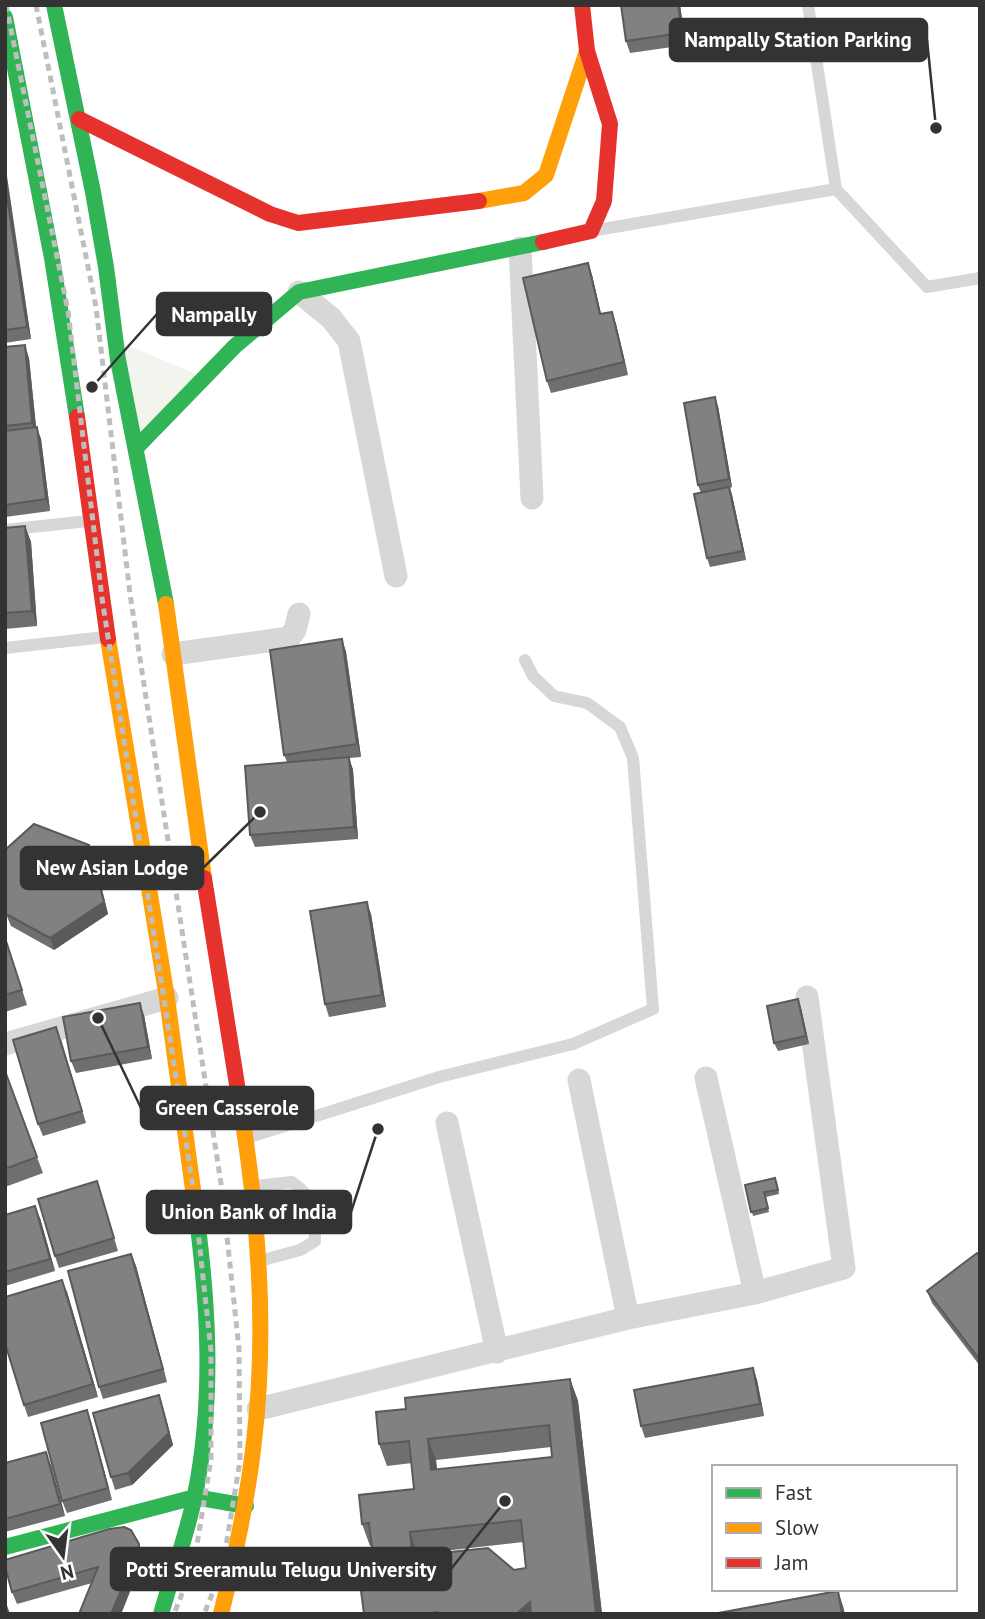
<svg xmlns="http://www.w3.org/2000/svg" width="985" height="1619" font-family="'PT Sans',sans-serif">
<rect width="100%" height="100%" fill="#fff"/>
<path fill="#f1f5ed" d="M122,343L201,376L130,450Z"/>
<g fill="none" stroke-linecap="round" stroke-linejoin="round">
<path stroke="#d7d7d7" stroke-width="12" d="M808,5L836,189
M597,230L836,189L927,287L980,278
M5,530L88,521
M5,648L105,637
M250,1137L439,1077L573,1044L653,1009L633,758L620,727L587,703L554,696L533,676L525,660
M256,1186L292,1182C316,1198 315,1214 315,1241L300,1250L263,1260"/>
<path stroke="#d7d7d7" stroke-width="23" d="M520,248L532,498
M299,292L331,318L349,341L396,576
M173,654L289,638L295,630L299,614
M5,1044L167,998
M706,1078L755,1293
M579,1080L628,1318
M447,1123L497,1352
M258,1409L628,1318L755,1293L844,1268L807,997"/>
<path stroke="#30b455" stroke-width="16" d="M54,5L93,192L106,267L118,360L166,604
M5,17L52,258L77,417
M137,447L235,346L299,292L543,242
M5,1547L195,1497L246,1506
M161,1614C172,1575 187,1535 195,1495C215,1396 208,1296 194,1197"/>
<path stroke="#ff9f0a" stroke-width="16" d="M479,201L524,193L546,175L587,51
M166,604L204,878
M108,639L167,998L194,1197
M221,1614C235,1557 248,1499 254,1441C267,1334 259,1223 242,1116"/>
<path stroke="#e5322d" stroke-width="16" d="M79,119L270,214L298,223L479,201
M543,242L591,231L604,201L610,124L587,51L582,5
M77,417L108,639
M204,878L242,1116"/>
<path stroke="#bebebe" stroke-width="5" stroke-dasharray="7 5" stroke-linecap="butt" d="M6,5L68,311L102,598L194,1194L211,1351V1459L194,1563L174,1614
M36,5L96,307L130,594L222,1190L239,1349L240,1461L222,1570L204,1614"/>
</g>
<path fill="#6f6f6f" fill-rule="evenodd" d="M680,5L686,45L630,53L626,41Z
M5,172L31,339L5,343Z
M592,275L601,314L616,324L628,375L551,393L547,381Z
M5,347L29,358L36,427L41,439L50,511L5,517Z
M718,406L732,487L730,488L732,495L746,560L710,567L707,558L701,493L698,485Z
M25,526L31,542L37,626L5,629V528Z
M342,639L346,652L361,757L349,758L353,770L358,839L255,847L250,835L287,762L284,755Z
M89,845L94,857L108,914L54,950L11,926L6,914Z
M371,914L386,1007L329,1017L325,1004Z
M5,936L27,1005L5,1012Z
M801,1008L809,1044L778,1051L774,1043Z
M144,1015L152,1059L76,1073L71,1061Z
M61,1039L86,1123L43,1136L38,1124Z
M5,1071L43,1173L5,1187Z
M97,1181L118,1251L59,1268L55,1256Z
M777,1182L779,1194L766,1197L769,1212L753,1216L745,1185Z
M5,1215L40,1218L55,1271L5,1286Z
M131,1254L136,1266L167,1382L103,1399L99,1387Z
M980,1256V1366L932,1303L927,1291Z
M67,1292L98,1397L28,1417L24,1405Z
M753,1368L757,1380L764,1416L645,1438L641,1426Z
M570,1379L578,1401L602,1614H364L376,1581L372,1545L370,1546L362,1524L414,1489L412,1463L387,1466L379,1444L406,1409ZM551,1447L552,1457L437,1470L436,1460ZM523,1542L526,1568L420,1580L417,1554Z
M163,1407L173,1445L132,1485L115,1490L111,1477Z
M91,1422L112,1500L67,1513L62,1501Z
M5,1463L51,1465L65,1516L5,1532Z
M139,1544L143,1556V1564L134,1576L133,1584L121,1614H79L92,1583L17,1604L12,1592Z"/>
<path fill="#5a5a5a" d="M678,5H680L686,45L682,33Z
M5,172L7,176L31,339L27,327L5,184Z
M588,263L592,275L604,327L600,314Z
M612,312L616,324L628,375L624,362Z
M25,345L29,358L37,436L32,423Z
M715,397L718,406L732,487L729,479Z
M37,427L41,439L50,511L46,499Z
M729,487L732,495L746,560L743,551Z
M25,526L31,542L37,626L32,611Z
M342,639L346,652L361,757L357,744Z
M349,757L353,770L358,839L354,827Z
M89,845L94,857L108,914L54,950L50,938Z
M367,902L371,914L386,1007L382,995Z
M798,999L801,1008L809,1044L806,1036Z
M140,1003L144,1015L152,1059L148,1047Z
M35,1206L40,1218L55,1271L50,1259Z
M131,1254L136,1266L167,1382L163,1369Z
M62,1280L67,1292L98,1397L93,1384Z
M753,1368L757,1380L764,1416L760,1404Z
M570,1379L578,1401L602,1614H596Z
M159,1395L173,1445L132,1485L128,1473Z
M87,1410L91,1422L112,1500L108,1488Z
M428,1439L436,1460L439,1492L431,1470Z
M46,1452L51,1465L65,1516L60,1504Z
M410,1532L417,1554L423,1602L415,1581Z
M139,1544L143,1556V1564L134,1576L133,1584L121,1614H111L129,1564Z
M838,1591L843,1606L845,1614H842Z
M5,1600L9,1611L10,1614H6Z
M530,1602L534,1614H516Z"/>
<path fill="#818181" stroke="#5a5a5a" stroke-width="2" fill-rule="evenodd" d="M621,5H678L682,33L626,41Z
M5,184L27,327L5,330Z
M588,263L600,314L612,312L624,362L547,381L523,278Z
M25,345L32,423L5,426V347Z
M715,397L729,479L698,485L684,403Z
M37,427L46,499L5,505V431Z
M729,487L743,551L707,558L694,494Z
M25,526L32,611L5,613V528Z
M342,639L357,744L284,755L270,650Z
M349,757L354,827L250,835L245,766Z
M34,824L89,845L104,902L50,938L6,914L5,910V850Z
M367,902L382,995L325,1004L310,911Z
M5,938L22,990L5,995Z
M798,999L806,1036L774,1043L767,1006Z
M140,1003L148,1047L71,1061L63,1017Z
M56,1027L82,1111L38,1124L13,1040Z
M5,1071L37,1157L5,1169Z
M775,1178L778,1190L764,1192L768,1208L751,1212L745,1185Z
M97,1181L114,1238L55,1256L38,1199Z
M35,1206L50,1259L5,1272V1215Z
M977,1253L980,1256V1360L927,1291Z
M131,1254L163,1369L99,1387L68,1271Z
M62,1280L93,1384L24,1405L5,1343V1297Z
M753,1368L760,1404L641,1426L634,1390Z
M570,1379L596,1614H531L530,1602L516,1614H439L437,1612L423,1614H364L360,1583L376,1581L369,1523L362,1524L359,1495L414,1489L409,1441L379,1444L376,1412L406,1409L405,1398ZM549,1425L552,1457L431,1470L428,1439ZM521,1520L526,1568L514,1570L488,1548L451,1552L433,1579L415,1581L410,1532Z
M159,1395L169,1433L128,1473L111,1477L93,1413Z
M87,1410L108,1488L62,1501L41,1423Z
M46,1452L60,1504L5,1519V1463Z
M124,1527L131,1530L139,1544L138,1552L129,1564V1572L111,1614H79L98,1567L12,1592L5,1566V1560L109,1529Z
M838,1591L842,1614H713Z"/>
<path fill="none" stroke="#333" stroke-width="2.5" d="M936 128L927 40M92 387L157 314M260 812L203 868M98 1018L141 1108M378 1129L351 1212M505 1501L451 1569"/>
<g fill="#333" stroke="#fff" stroke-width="2.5">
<circle cx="936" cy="128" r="7"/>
<circle cx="92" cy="387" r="7"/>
<circle cx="260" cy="812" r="7"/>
<circle cx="98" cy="1018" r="7"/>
<circle cx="378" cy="1129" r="7"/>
<circle cx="505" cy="1501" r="7"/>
</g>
<g fill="#333" stroke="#333" stroke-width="2.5">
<rect x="670" y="19" width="257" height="42" rx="7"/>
<rect x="157" y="293" width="114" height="42" rx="7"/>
<rect x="21" y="847" width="182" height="42" rx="7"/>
<rect x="141" y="1087" width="172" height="42" rx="7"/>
<rect x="147" y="1191" width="204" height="42" rx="7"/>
<rect x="111" y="1548" width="340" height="42" rx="7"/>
</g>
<g font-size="21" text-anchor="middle" font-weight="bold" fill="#fff">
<text x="798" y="47">Nampally Station Parking</text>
<text x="214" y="322">Nampally</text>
<text x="112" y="875">New Asian Lodge</text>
<text x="227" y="1115">Green Casserole</text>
<text x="249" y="1219">Union Bank of India</text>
<text x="281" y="1577">Potti Sreeramulu Telugu University</text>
</g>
<rect width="985" height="1619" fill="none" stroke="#333333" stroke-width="14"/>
<rect x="712" y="1465" width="245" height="126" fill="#ffffff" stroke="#adadad" stroke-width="2"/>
<rect x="726" y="1488" width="35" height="10" fill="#30b455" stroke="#adadad" stroke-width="2"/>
<text x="775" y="1500" font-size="21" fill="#333333">Fast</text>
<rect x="726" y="1523" width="35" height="10" fill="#ff9f0a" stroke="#adadad" stroke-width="2"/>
<text x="775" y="1535" font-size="21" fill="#333333">Slow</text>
<rect x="726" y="1558" width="35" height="10" fill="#e5322d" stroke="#adadad" stroke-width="2"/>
<text x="775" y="1570" font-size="21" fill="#333333">Jam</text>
<g transform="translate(63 1556) rotate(166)" stroke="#ffffff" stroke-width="5" paint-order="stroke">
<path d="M0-5L12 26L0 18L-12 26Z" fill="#333333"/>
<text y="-10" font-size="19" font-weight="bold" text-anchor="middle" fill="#333333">N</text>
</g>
</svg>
